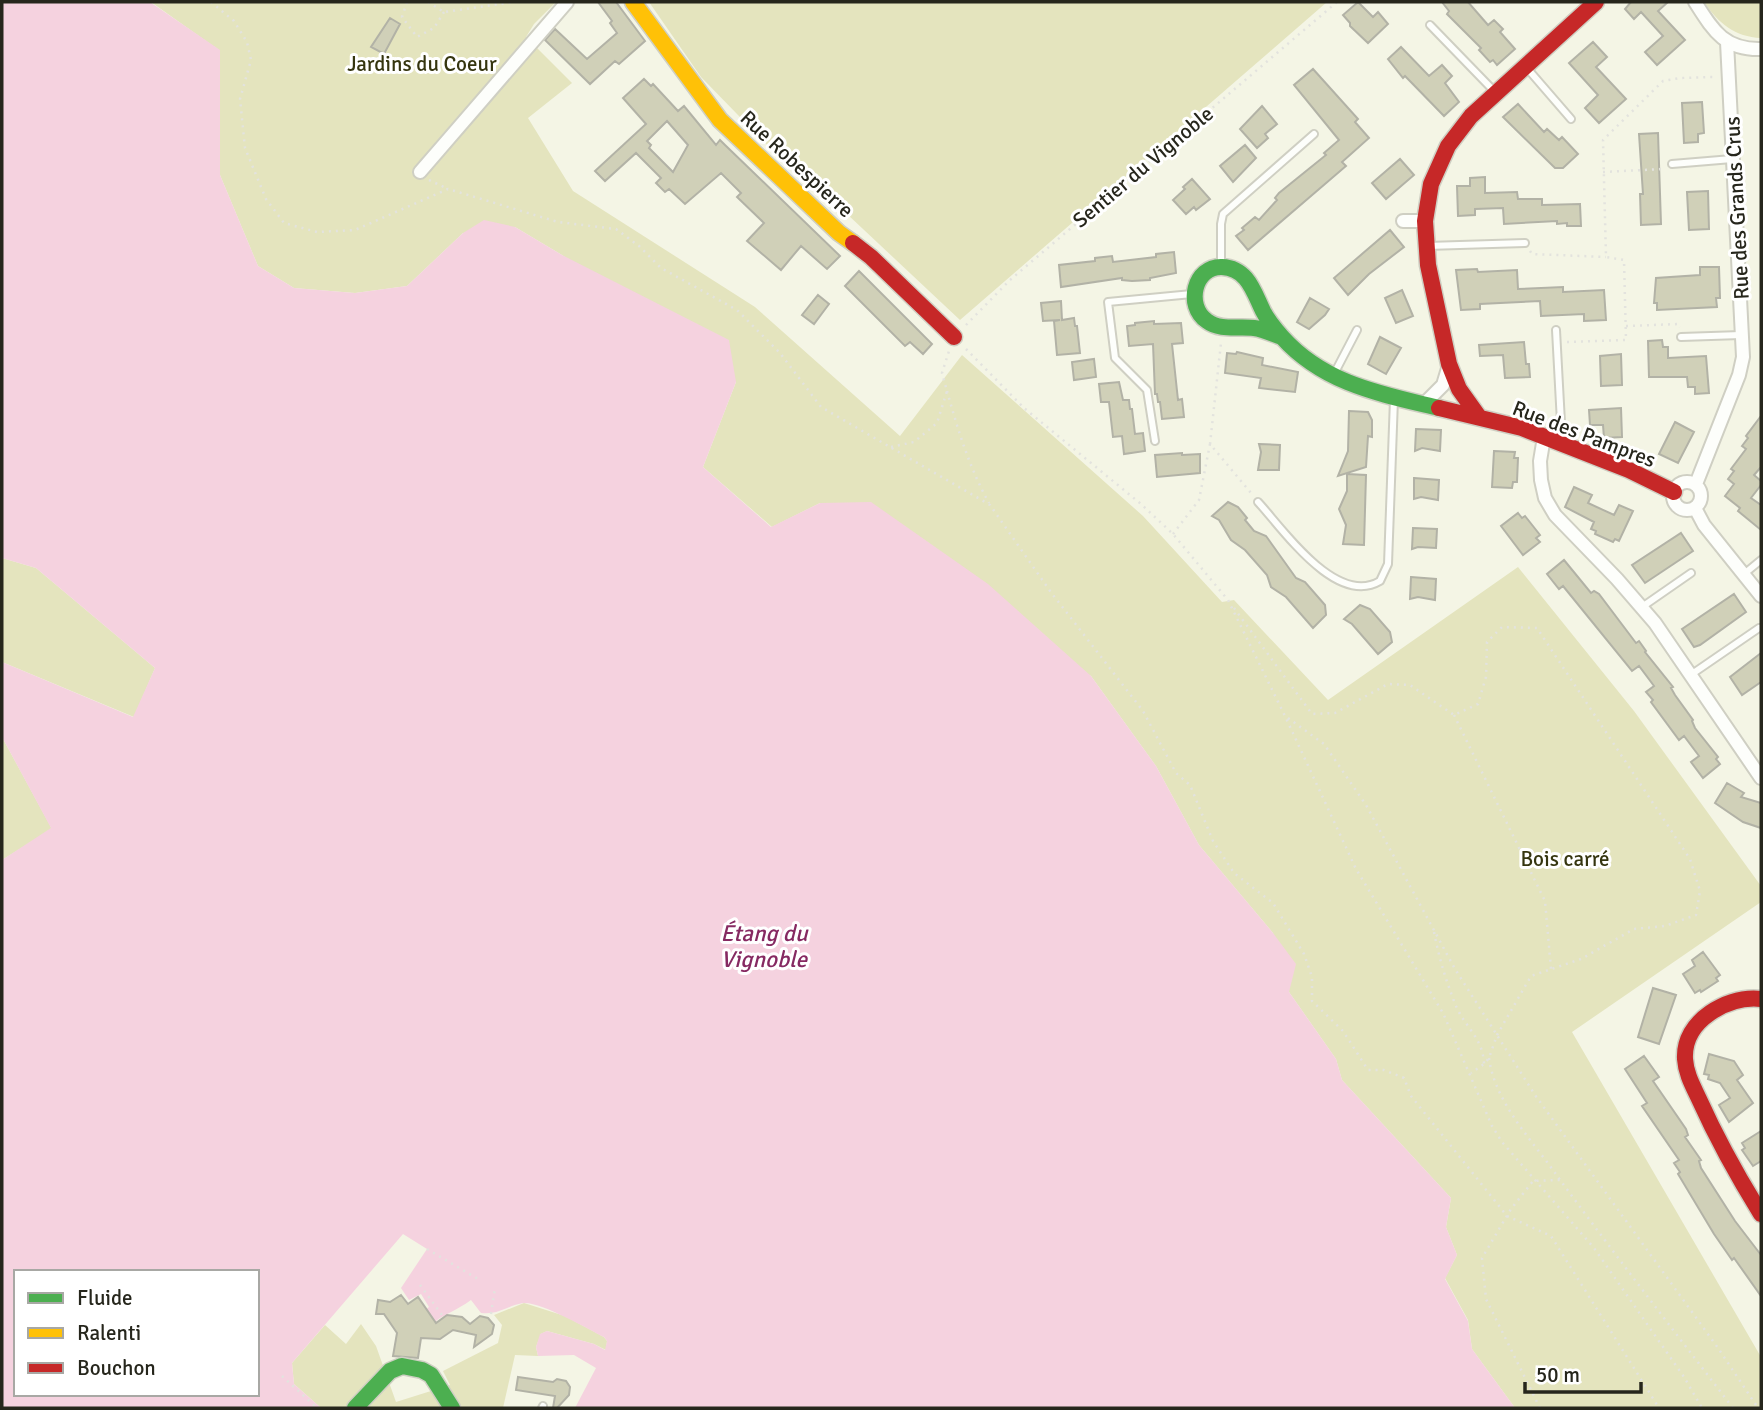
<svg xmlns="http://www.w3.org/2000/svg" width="1763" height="1410" font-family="Signika,sans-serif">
<rect width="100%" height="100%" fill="#f4f5e5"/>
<path fill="#e4e4be" d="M151,2H556L534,24L526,37L572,83L528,118L573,191L755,307L900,436L962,355L1143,516L1222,602L1234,600L1328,700L1518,567L1634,711L1761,886V902L1572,1032L1761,1357V1408H1515L1472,1349L1468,1320L1445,1278L1457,1255L1446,1227L1451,1198L1342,1080L1336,1059L1289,992L1273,933L1199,845L1156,766L1091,676L820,503L772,527L703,467L736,382L562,255L515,227L463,233L407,286L355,293L294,288L258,266L220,175V51Z
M649,2H1327L960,320L847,214L775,153L701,77Z
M1704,2H1761V38C1735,37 1718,23 1704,2Z
M2,558L36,568L155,668L134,717L2,662Z
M2,737L52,829L2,860Z
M524,1303L565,1316L604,1337L607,1341L606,1350L594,1344L547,1331L541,1334L536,1347L538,1356L515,1355L503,1408H321L294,1384L292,1363L325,1325L346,1344L361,1324L376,1346L396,1402L450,1385L443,1371L498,1343L502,1325L494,1315Z"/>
<path fill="#f5d2df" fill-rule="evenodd" d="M2,2H150L220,50V175L258,266L294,288L355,293L407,286L463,233L484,220L515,227L562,255L729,340L736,382L703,467L771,527L820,503L871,502L988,584L1091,676L1156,766L1199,845L1273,933L1296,964L1289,992L1336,1059L1342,1080L1451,1198L1446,1227L1457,1255L1445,1279L1468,1321L1472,1349L1515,1408H575L596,1368L574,1355L538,1356L536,1347L540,1334L547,1331L594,1344L605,1350L607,1341L604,1337C588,1329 540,1301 523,1303C506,1306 500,1315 481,1313L471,1300C458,1310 443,1314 431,1325L419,1315L429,1307L421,1294L409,1300L401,1288L427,1249L403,1234L292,1363L294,1384L321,1408H2V860L51,828L2,737V662L133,717L155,668L36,568L2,558ZM16,1272H257V1394H16Z"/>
<path fill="#d0d0b8" stroke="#b2b2a6" stroke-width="2" fill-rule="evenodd" d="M598,2H616L645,41L619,64L615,61L590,84L545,40L555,29L587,59L617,33L610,23L612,21Z
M1358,2L1373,17L1378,12L1388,24L1368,43L1350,26V23L1343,15Z
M1442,2H1468L1488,25L1494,20L1503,29L1500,32L1515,49L1497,65L1493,60L1490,62L1479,50L1481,48L1447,14L1449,11Z
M1631,2H1668L1658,11L1685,40L1657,65L1645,52L1663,36L1641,12L1634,19L1625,9Z
M390,18L400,24L384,54L371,47Z
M1593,42L1607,57L1596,67L1626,99L1599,123L1585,108L1598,95L1569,63Z
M1401,47L1429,76L1442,65L1452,76L1445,83L1459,102L1444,116L1405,76L1403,78L1388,59Z
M1313,69L1358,119L1355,122L1369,138L1342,162L1346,166L1248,250L1236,236L1244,230L1242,228L1255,217L1259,220L1277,200L1275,198L1279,193L1326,155L1324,153L1339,140L1294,85Z
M644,79L651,86L653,84L678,111L684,106L716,145L720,140L725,145L840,256L827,269L801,246L781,270L747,241L764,223L737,197L741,193L721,173L685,204L669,189L665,192L656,183L661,178L636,153L605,181L595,171L646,124L623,98ZM667,121L688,145L673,172L649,148L651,145L647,141Z
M1702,102L1704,133L1698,134V142L1684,143L1682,103Z
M1518,104L1544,132L1547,129L1559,140L1562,137L1578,154L1563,168H1555L1503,117Z
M1262,106L1277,124L1265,134L1268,138L1257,148L1240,129Z
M1658,133L1661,224L1641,225L1640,194H1643L1639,134Z
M1245,145L1256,158L1233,182L1220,166Z
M1400,159L1414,175L1386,199L1372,183Z
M1485,177V193L1517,192L1518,199H1542V205L1580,204L1581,226H1567V223L1557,224V221L1504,224L1503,208L1475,209V215L1458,216L1457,186H1470V178Z
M1192,179L1210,199L1196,210L1194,207L1186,214L1173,200L1185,189L1183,187Z
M1708,191L1709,229L1689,230L1687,192Z
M1390,230L1404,247L1369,274L1348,295L1334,278Z
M1174,252L1176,273L1150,278V280L1132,281L1122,280V278L1061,287L1059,265L1095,261V258L1112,256L1113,262L1156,257V254Z
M1700,267H1719L1720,298H1716L1717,307L1657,310V303H1654L1656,278L1700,275Z
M1477,269L1478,272L1517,270L1518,289L1563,287V292L1604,290L1606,320L1584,321V314L1541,316L1540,301L1480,304V309L1461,310L1456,270Z
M859,271L932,344L923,354L910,342L905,346L845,286Z
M1402,290L1413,316L1396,323L1385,298Z
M818,295L829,304L814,324L802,315Z
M1310,298L1329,309L1325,315L1309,329L1297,322Z
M1061,301L1062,320L1074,318L1075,326H1077L1080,353L1057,355L1054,321L1060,320L1043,321L1041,303Z
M1154,321V324L1181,323L1183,343L1172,344L1178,400L1182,399L1184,417L1162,419L1160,402H1158L1157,394H1155L1153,344L1129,346L1127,326L1135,325V323Z
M1380,337L1401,348L1386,374L1368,364Z
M1662,340L1663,347H1668V358L1706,356L1709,393L1695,394V387H1688L1687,377H1649L1648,341Z
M1524,342L1526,364H1529L1530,377L1505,378L1503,355L1480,356L1479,345Z
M1237,352L1263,358L1262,365L1298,372L1295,392L1259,388L1261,378L1225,373L1227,353L1236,354Z
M1621,354L1622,385L1601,386L1600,356Z
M1094,359L1096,377L1074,380L1072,362Z
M1119,382L1123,400H1129L1130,409H1132L1135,434L1143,433L1145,451L1124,454L1122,436L1113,437L1109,402H1101L1099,384Z
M1621,408L1622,437L1604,438L1603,425H1590L1589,410Z
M1349,411L1368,412L1372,420V437L1368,436L1366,467L1338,476L1348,451Z
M1761,416V467L1754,475L1761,481V485L1751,498L1761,505V530L1738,511L1740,508L1725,496L1734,484L1728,479L1734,471L1731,469L1746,449L1742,446L1748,438L1746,436Z
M1675,422L1694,432L1678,463L1659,454Z
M1416,429L1441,430L1440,451L1422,448L1415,451Z
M1259,444L1280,445L1279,470H1258L1261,452Z
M1494,451L1515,452L1514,458H1518L1517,482H1513L1512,488L1492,487Z
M1182,453V455L1200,454V473L1157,477L1155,455Z
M1347,474L1366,475L1364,545L1343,544L1346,525L1339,509L1347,491Z
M1414,478L1439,480L1438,500L1421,497L1414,499Z
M1574,487L1592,495L1588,503L1614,515L1619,505L1633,511L1619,541L1615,539L1613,542L1595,534L1596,531L1591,529L1594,522L1565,507Z
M1228,502L1238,507L1247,518L1245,520L1254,531L1266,536L1296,578L1305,582L1325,605L1326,615L1313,628L1286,597L1271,587L1267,575L1245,550L1231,540L1219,520L1212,516Z
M1518,513L1522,518L1525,516L1540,535L1536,538L1540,542L1523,555L1501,526Z
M1413,528L1437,529L1436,548L1418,547L1412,549Z
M1681,533L1693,551L1645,583L1632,565Z
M1564,560L1591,593L1594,591L1599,594L1636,643L1639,641L1646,651L1645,652L1673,687L1671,688L1675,695L1693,720L1692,721L1695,728L1718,757L1716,759L1720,764L1703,778L1691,762L1699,756L1684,736L1679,740L1651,702L1653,700L1646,692L1654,686L1639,666L1632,671L1563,586L1559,589L1547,574Z
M1411,577L1436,579L1435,600L1418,597L1410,599Z
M1734,594L1746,612L1700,645L1694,647L1682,629Z
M1360,605L1370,609L1390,632L1392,642L1378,654L1352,624L1344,619Z
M1761,653V682L1742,695L1730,677Z
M1727,783L1744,793L1741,797L1761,803V828L1743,822L1715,803Z
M1703,952L1720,975L1716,978L1718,981L1701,992L1700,990L1695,993L1683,974L1695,966L1692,960Z
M1653,988L1676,995L1659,1044L1638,1037Z
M1709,1054L1734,1061L1743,1075L1737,1080L1753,1103L1729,1122L1719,1105L1730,1098L1720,1083L1708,1079L1709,1075L1704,1074Z
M1644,1056L1659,1077L1653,1081L1686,1129L1688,1135L1685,1137L1701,1160L1699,1161L1701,1168L1735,1221L1761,1255V1296L1734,1258L1732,1260L1714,1234L1678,1174L1680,1172L1674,1163L1679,1160L1642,1106L1647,1103L1625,1069Z
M1761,1131V1161L1753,1166L1742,1150L1745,1148L1742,1143Z
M401,1295L408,1304L418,1297L436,1323L447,1315L462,1317L470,1324L480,1316L488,1318L494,1325L492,1334L474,1347L476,1335L453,1330L440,1339L421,1338L418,1358L393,1356L397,1333L384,1314H376L378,1300L390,1302Z
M518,1377L553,1382L557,1379L566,1381L570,1387L569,1395L557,1408H553L555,1396L516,1390Z"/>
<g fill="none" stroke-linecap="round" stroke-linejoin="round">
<defs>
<path id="lane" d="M1430,25L1494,91
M1526,67L1571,119
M1672,164L1732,159
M1427,246L1525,243
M1221,266V224L1223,214L1314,134
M1556,330L1562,441
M1681,337L1741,335
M1333,376L1357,330
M1155,441L1147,390L1115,358L1108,302L1192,294
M1258,502C1283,529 1336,607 1380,581L1388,564L1394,399
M1744,574L1761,560
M1642,607L1691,573
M1692,674L1759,628
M542,1408L543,1406"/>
<path id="street" d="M1695,2C1713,30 1724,50 1761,49
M420,172L567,2
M1403,221H1425
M1424,404L1443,385L1449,365
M1544,437L1540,461L1541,480L1545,498L1555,515L1617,579L1655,623L1761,778
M1673 496a14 14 0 1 1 28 0a14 14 0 1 1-28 0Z
M1696,484L1739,375L1743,357L1727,42
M1695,508L1704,525L1761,596"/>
<path id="fast" d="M1279,336C1271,333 1262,329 1254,328C1239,326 1220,331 1207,321C1185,306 1194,266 1222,267C1248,268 1254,293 1263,311C1268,321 1275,329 1282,337C1324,384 1381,394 1439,408
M355,1408L390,1371L402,1366L422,1370L431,1375L452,1408"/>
<path id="slow" d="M633,2L720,120L839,233L853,243"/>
<path id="jam" d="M853,243L871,257L954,337
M1439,408L1522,428L1629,470L1674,492
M1479,417L1459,389L1449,364L1428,265L1425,221L1431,184L1448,146L1471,116L1596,2
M1761,999C1742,997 1725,1003 1710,1013C1694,1024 1684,1040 1685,1059C1686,1074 1693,1086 1699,1099C1717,1139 1738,1177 1761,1214"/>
</defs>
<use href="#lane" stroke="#cfcfc3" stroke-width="10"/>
<use href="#street" stroke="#cfcfc3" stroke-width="16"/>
<use href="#fast" stroke="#cfcfc3" stroke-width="19"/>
<use href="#slow" stroke="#cfcfc3" stroke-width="19"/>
<use href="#jam" stroke="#cfcfc3" stroke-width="19"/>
<path stroke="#e3e3de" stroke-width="2.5" stroke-dasharray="2 5" stroke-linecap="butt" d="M211,2L234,21L247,42L251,60L240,99L245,148L266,199L284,223L317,232L355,230L448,189L558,222L616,229L639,246L661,268L737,310L780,353L821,407L990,505L1050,591L1143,711L1176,773L1190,785L1213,841L1234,873L1273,903L1304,954L1312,977V1001L1343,1031L1368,1070H1384L1404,1078L1411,1096L1507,1216L1551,1236L1659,1408
M407,2L402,17L417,37L434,28L444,12
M428,2L444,12L514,2
M1603,172L1663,169
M429,180L448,189
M1530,251L1532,254L1606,257
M966,325L1010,280L1337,2
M1626,326L1679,324L1680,327
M1567,342L1626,340L1624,260L1606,257L1603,140L1663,81L1680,78L1714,77
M966,349L1024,408L1141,504L1173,534L1228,600L1285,716L1356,869L1443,1013L1492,1126L1502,1142L1594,1248L1684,1377L1702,1408
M947,391C958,430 969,467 989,503
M1210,444L1221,343
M891,447L914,442L937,423L947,391L942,373L949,351
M1173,534L1199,500L1210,444L1251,493
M1234,608L1312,714L1335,713L1388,684L1410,685L1454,715L1478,704L1486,677L1487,642L1502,627L1537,628L1690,859L1700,891L1696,915L1665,926L1634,929L1581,959L1531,976L1497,1035L1489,1058L1484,1064L1471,1073
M1454,715L1545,901L1551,969
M1288,718L1324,744L1366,805L1455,969L1535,1095L1718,1348L1758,1408
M1434,932C1439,958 1446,981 1456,1006C1465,1027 1483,1038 1484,1064
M1489,1058C1495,1103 1532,1140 1558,1177C1615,1255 1674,1331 1733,1408
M427,1249L478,1279
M420,1285L442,1315
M491,1314L495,1288
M282,1376L317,1408
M1540,1408L1486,1299L1482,1258L1511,1209L1533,1181L1560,1180"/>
<use href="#lane" stroke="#fdfefb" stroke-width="6"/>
<use href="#street" stroke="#fdfefb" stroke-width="12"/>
<use href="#fast" stroke="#4caf50" stroke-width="16"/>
<use href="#slow" stroke="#ffc107" stroke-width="16"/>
<use href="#jam" stroke="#c62828" stroke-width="16"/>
</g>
<g text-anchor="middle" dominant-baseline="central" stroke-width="6" stroke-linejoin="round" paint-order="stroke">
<g font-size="21" fill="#35350f" stroke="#fff">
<text x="422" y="64">Jardins du Coeur</text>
<text x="1565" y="859">Bois carré</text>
</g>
<g font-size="21" fill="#26261c" stroke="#fff">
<text transform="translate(797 164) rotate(43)">Rue Robespierre</text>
<text transform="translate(1143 167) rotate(-40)">Sentier du Vignoble</text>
<text transform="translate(1737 208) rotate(-93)">Rue des Grands Crus</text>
<text transform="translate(1584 434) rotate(21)">Rue des Pampres</text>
</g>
<g font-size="23" font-style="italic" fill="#862962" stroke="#fff">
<text x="764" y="933">Étang du<tspan x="764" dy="26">Vignoble</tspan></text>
</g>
</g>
<rect width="1763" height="1410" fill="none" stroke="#26261c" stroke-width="7"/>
<rect x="14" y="1270" width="245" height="126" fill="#ffffff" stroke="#a8a8a4" stroke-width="2"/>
<rect x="28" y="1293" width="35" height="10" fill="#4caf50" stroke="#a8a8a4" stroke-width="2"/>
<text x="77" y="1305" font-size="21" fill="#26261c">Fluide</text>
<rect x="28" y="1328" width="35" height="10" fill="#ffc107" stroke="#a8a8a4" stroke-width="2"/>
<text x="77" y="1340" font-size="21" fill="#26261c">Ralenti</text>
<rect x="28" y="1363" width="35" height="10" fill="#c62828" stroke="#a8a8a4" stroke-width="2"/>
<text x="77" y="1375" font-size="21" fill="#26261c">Bouchon</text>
<path d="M1525 1382v10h116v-10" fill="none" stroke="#26261c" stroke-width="3.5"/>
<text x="1536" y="1382" font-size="21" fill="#26261c" stroke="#ffffff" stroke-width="5" paint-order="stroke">50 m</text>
</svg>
